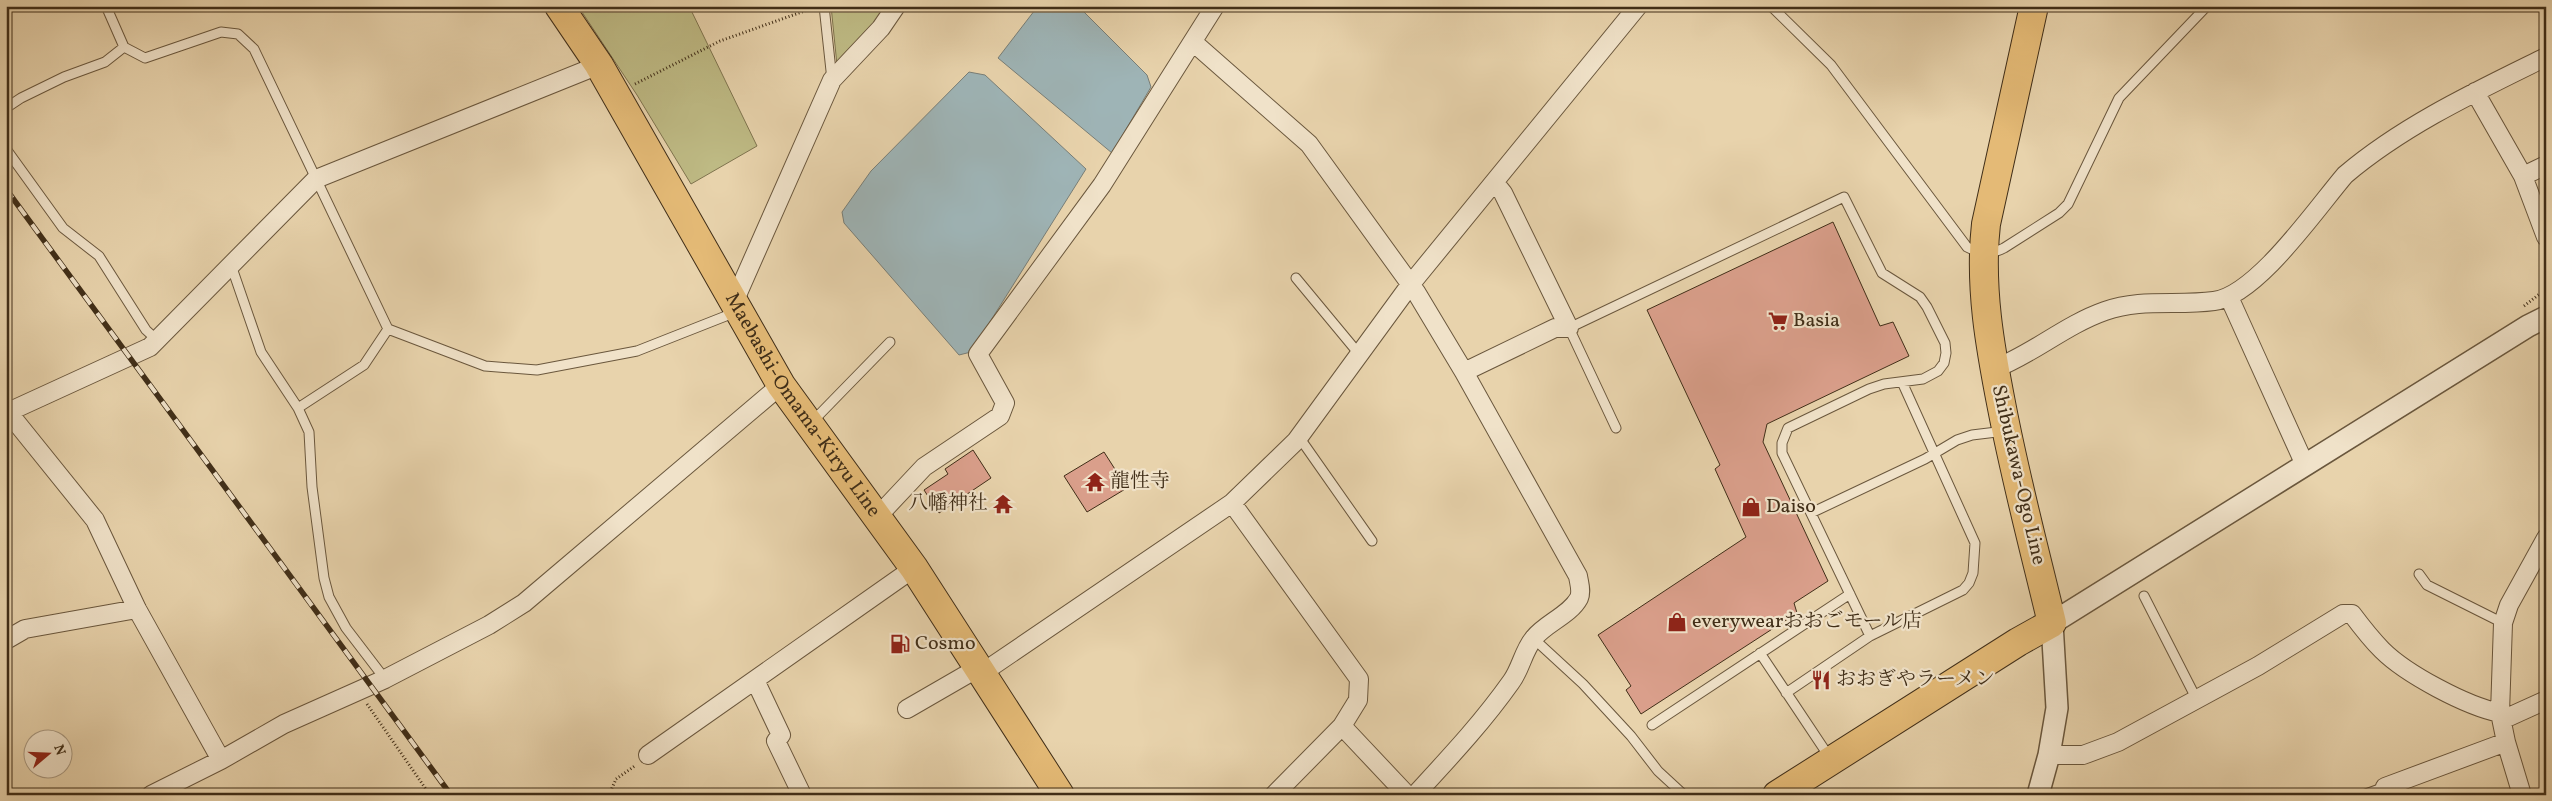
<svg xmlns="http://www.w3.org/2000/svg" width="2552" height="801" font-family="Vollkorn,'Noto Serif JP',serif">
<rect width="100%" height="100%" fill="#e8d3ac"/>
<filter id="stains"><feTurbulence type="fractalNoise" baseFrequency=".004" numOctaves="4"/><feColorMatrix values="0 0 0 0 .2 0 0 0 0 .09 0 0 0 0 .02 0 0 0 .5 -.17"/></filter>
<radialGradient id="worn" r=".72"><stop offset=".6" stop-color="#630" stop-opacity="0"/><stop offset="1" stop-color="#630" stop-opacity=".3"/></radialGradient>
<path fill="#beba84" stroke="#7f744e" d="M578,6H689L757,146L691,184L637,95Z
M831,6H890L837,65Z"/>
<path fill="#9eb4b6" stroke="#787e77" d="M1038,6H1078L1147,75L1151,87L1112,153L998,58Z
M969,72L985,75L1086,169L971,352L959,355L844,223L842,212L871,171Z"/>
<path fill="#da9f8b" stroke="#402e18" d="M1833,222L1880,326L1893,322L1909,356L1767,424L1763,442L1828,581L1794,603L1797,613L1641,714L1626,690L1631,686L1598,635L1746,537L1715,469L1720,465L1647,310Z
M973,450L991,478L939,513L924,490L948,474L945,469Z
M1104,452L1127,488L1087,512L1064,476Z"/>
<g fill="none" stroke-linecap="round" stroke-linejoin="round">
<defs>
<path id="service" d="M106,6L124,47L145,58L221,32L238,34L254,49L388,329L485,366L537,370L637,351L736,312
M824,6L832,80
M1771,6L1831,65L1967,247C1980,254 1991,255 2004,248L2059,213L2068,204L2119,98L2207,6
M6,108L21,98L64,77L105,62L124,47
M6,149L63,228L99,256L146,330L157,340
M231,265L261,352L298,408L309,432L312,487L324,578L329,597L346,628L385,679
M1296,278L1359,354
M298,408L364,365L388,329
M812,422L890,342
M1616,428L1569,328L1844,197L1882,273L1920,297L1927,307L1945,343L1946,353L1944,363L1938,371L1923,379L1884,384L1869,389L1788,428L1782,443V453L1870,636
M1299,437L1372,541
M1811,513L1925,459L1957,440L1972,435L2005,431
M2419,574L2427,585L2503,623
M2144,596L2196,698
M1533,638L1583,684L1631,736L1658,771L1684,795
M1760,653L1830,758
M1786,693L1870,636L1963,590L1969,583L1973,573L1975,543L1902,382
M1652,725L1850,594
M2363,795L2385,787L2386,790"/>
<path id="minor" d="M1193,42L1309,144L1416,292L1464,372L1578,576C1579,583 1582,591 1579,598C1570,615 1546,623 1534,638C1523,651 1521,669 1511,682C1482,723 1449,758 1415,795
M2475,92L2523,176L2546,237
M2523,176L2546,165
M2229,297L2305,465
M734,302L832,80L881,28L896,6
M1994,369C2033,354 2065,325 2105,311C2141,298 2177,306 2214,301C2257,295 2316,209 2345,175C2404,125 2477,91 2546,57
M1464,372L1555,328H1569L1503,193L1495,183
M8,412L95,520L137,609L221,760
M6,413L150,347L316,179L599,65
M1232,503L1359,679L1358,700L1342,726L1274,795
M878,516L924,467L1000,416L1005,403L978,354L1102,185L1215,6
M6,640L25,629L137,609
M982,673L1232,503L1296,441L1410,285L1638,6
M755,680L781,735L776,741L802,795
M907,709L978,668
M2502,720L2546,700
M1342,726L1407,795
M648,755L914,568
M2049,755H2083L2118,742L2258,666L2343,614H2352C2361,626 2371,639 2382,650C2406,674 2466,706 2500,713
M2385,787L2506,742
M151,795L221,760L284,724L385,679L489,625L524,603L781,385
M2522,795L2506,742L2500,713L2503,623L2509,605L2546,538"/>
<path id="tertiary" d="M2038,795L2049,755L2057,708L2052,623L2528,326L2546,317"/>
<g id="primary">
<path id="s1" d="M559,6L599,65L781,385L914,568L1060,795"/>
<path d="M1777,795L2018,642L2052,623C2035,552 2016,481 2002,408C1990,347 1979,286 1986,224L2034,6"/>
</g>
</defs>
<use href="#service" stroke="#6a573d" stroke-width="11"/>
<use href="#minor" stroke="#6a573d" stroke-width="20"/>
<use href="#tertiary" stroke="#6a573d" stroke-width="24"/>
<use href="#primary" stroke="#402e18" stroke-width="30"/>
<path stroke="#402e18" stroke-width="3" stroke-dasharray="1 2.5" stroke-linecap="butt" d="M635,84L720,41L813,8
M2524,306L2546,289
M367,704L430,795
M609,795L616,779L636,765"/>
<use href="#service" stroke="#f0e2c9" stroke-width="9"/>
<use href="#minor" stroke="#f0e2c9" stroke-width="18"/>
<use href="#tertiary" stroke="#f0e2c9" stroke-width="21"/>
<use href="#primary" stroke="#e4ba76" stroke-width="28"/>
<defs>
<path id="rail" d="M6,189L451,795"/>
</defs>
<use href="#rail" stroke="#402e18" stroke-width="5.5"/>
<use href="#rail" stroke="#f0e2c9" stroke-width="4" stroke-dasharray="11" stroke-linecap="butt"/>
</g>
<defs>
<symbol id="supermarket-bare" viewBox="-9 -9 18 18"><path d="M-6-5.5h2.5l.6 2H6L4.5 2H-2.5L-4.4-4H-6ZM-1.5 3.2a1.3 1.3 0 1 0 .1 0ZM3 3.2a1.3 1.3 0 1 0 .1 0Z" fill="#8f2418" stroke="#f0e2c9" stroke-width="2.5" paint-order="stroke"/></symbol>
<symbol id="temple-bare" viewBox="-9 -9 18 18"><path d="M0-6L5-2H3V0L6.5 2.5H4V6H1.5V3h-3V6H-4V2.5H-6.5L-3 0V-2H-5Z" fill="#8f2418" stroke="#f0e2c9" stroke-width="2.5" paint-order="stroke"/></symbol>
<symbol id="shop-bare" viewBox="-9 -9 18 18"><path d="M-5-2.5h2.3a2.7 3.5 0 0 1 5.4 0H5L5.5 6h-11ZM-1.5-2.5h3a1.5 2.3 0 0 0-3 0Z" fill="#8f2418" stroke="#f0e2c9" stroke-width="2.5" paint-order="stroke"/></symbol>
<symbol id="fuel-bare" viewBox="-9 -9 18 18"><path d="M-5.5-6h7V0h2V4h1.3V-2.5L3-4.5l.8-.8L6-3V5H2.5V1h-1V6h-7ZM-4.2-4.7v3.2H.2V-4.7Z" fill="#8f2418" stroke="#f0e2c9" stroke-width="2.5" paint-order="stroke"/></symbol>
<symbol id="restaurant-bare" viewBox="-9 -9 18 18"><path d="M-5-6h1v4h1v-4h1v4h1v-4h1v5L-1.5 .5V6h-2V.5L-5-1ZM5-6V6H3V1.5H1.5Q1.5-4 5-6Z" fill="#8f2418" stroke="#f0e2c9" stroke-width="2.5" paint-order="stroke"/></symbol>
</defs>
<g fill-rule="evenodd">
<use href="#supermarket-bare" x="1764" y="307" width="28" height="28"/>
<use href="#temple-bare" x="1081" y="468" width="28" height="28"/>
<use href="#temple-bare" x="989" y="490" width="28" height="28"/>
<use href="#shop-bare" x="1737" y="493" width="28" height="28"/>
<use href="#shop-bare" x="1663" y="608" width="28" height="28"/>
<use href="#fuel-bare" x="886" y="630" width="28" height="28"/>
<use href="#restaurant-bare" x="1807" y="666" width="28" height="28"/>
</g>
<g text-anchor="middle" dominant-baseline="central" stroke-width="4.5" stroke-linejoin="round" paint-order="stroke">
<g font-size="20" fill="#402e18" stroke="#f0e2c9" text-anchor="start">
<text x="1793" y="321">Basia</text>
<text x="1110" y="482">龍性寺</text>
<text x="988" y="504" text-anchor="end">八幡神社</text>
<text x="1766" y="507">Daiso</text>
<text x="1692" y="622">everywearおおごモール店</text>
<text x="915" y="644">Cosmo</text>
<text x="1836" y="680">おおぎやラーメン</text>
</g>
<g font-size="20" fill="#402e18" stroke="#f0e2c9">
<text stroke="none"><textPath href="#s1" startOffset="468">Maebashi-Omama-Kiryu Line</textPath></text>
<text transform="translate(2018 475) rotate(77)">Shibukawa-Ogo Line</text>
</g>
</g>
<rect width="2552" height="801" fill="none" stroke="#e8d3ac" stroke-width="25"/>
<rect x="8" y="8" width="2537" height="786" fill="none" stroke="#402e18" stroke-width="2.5"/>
<rect x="12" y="12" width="2527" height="776" fill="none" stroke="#402e18"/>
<g transform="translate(48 754) rotate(71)"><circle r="24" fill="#f0e2c9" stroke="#aa9a82"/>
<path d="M0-4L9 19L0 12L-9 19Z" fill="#8f2418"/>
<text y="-8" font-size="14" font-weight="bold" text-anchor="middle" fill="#402e18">N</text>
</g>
<rect width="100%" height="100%" filter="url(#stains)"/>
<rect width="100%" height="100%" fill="url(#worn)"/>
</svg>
